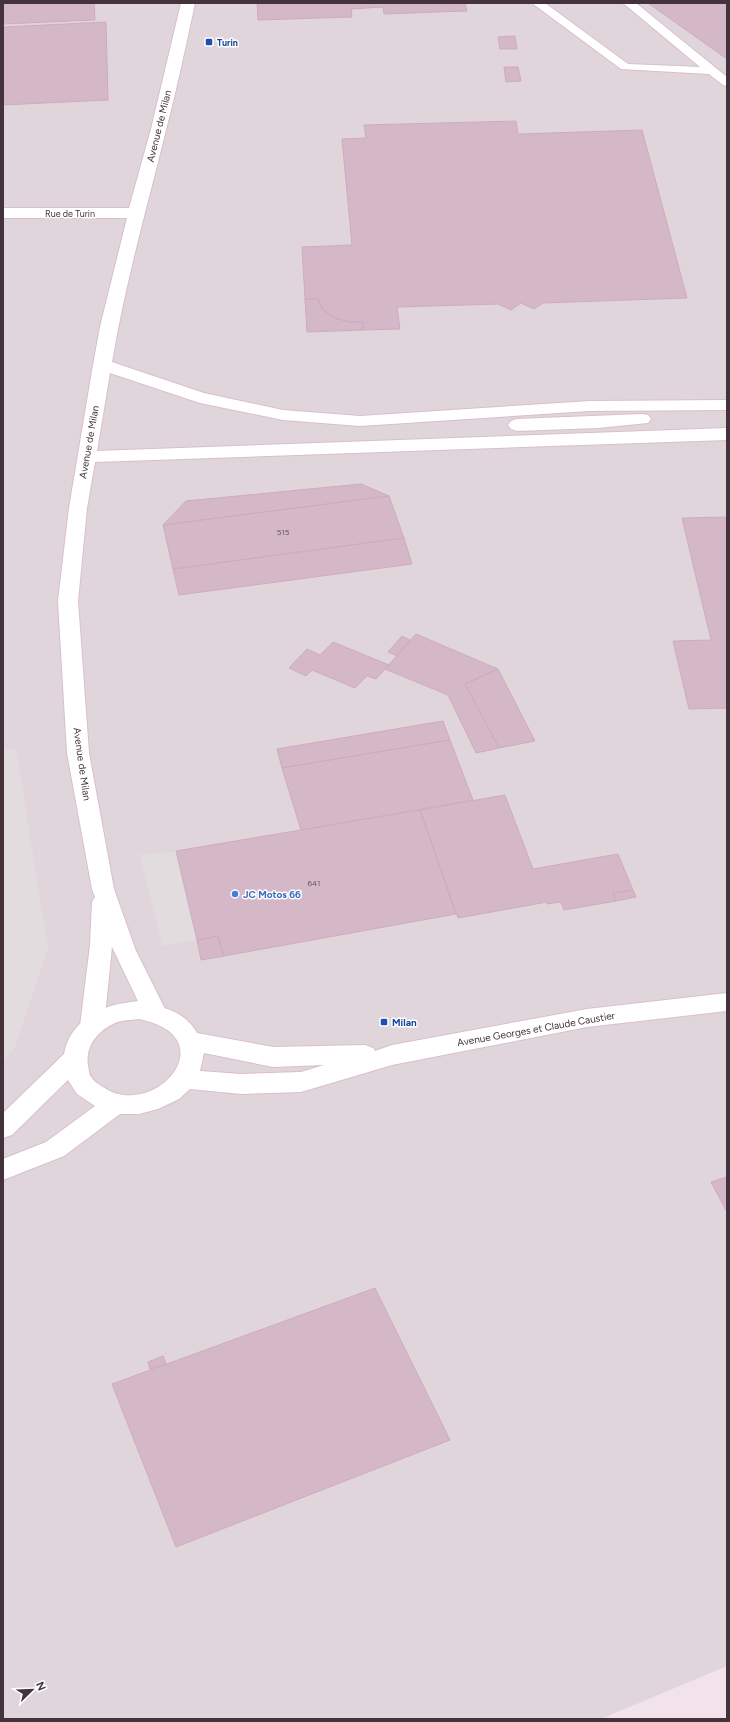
<svg xmlns="http://www.w3.org/2000/svg" width="730" height="1722" font-family="Figtree,sans-serif">
<rect width="100%" height="100%" fill="#f2e3ea"/>
<path fill="#e1d5dc" d="M3,3H727V1666L601,1719H3Z"/>
<path fill="#e2dcdf" d="M16,749L48,948L14,1049L3,1061V751Z
M176,851L197,940L163,946L140,855Z"/>
<path fill="#d4b8c7" stroke="#cfabbe" d="M3,3H94L95,20L3,24Z
M257,3H465L467,11L384,14L383,7L351,9L352,17L258,20Z
M648,3H727V59Z
M106,22L108,100L3,105V27Z
M515,36L517,49H500L498,37Z
M504,67H518L521,81L506,82Z
M516,121L518,134L642,130L687,298L543,303L534,309L521,303L511,310L498,304L397,307L400,329L363,330V322H349L335,318L322,309L318,299H305L302,247L352,245L342,139L366,138L364,125Z
M305,299H318L322,309L335,318L349,322H363V330L307,332Z
M361,484L389,496L163,525L186,501Z
M389,496L404,538L173,569L163,525Z
M727,517V708L689,709L673,641L711,640L682,518Z
M404,538L412,564L179,595L173,569Z
M416,634L498,669L465,684L499,748L476,753L448,695L385,669Z
M402,636L410,640L397,656L388,652Z
M333,642L389,665L376,679L367,676L355,688L312,670L306,676L289,668L307,649L320,655Z
M498,669L535,741L499,748L465,684Z
M443,721L450,740L282,768L277,749Z
M450,740L473,800L301,830L282,768Z
M505,795L533,869L618,854L633,890L613,893L616,901L564,910L561,902L547,904V902L458,918L420,810Z
M420,810L456,914L224,956L218,936L197,940L176,851Z
M633,890L636,897L616,901L613,893Z
M218,936L224,956L201,960L197,940Z
M727,1177V1212L711,1182Z
M375,1288L450,1440L176,1547L112,1384Z
M163,1356L166,1364L150,1369L148,1362Z"/>
<g fill="none" stroke-linecap="round" stroke-linejoin="round">
<defs>
<path id="service" d="M532,3H545L628,64L700,67L623,3H636L727,77V86L723,85L709,74L621,69Z"/>
<path id="minor" d="M181,3H195C186,45 177,88 166,130C147,207 125,284 112,362L204,393L283,410L360,416L590,401L727,400V410L590,411L360,426L283,420L200,403L110,373L97,451L727,428V440L95,462L87,508L78,601L89,753L114,889L136,951L167,1013L163,1020L155,1022L147,1020L112,947L104,1026L100,1033L92,1035L84,1033L80,1026L90,945L92,902L95,897L92,889L67,753L58,601L69,508L93,365L100,327L127,218H3V208H129L151,129Z
M642,414L648,415L651,419L648,423L598,428L517,431L511,429L508,425L511,421L517,419Z"/>
<path id="tertiary" d="M727,993V1011L587,1027L392,1065L301,1092L241,1094L190,1089L179,1099L158,1109L139,1114H120L64,1156L3,1180V1159L46,1142L95,1106L77,1094L68,1080L12,1135L3,1138V1113L64,1054C69,1024 98,1006 125,1003C130,1002 136,1001 141,1001C149,1002 156,1005 164,1008C178,1012 190,1020 197,1033L273,1047L365,1045L373,1048L375,1051L392,1045L587,1009ZM139,1019C228,1037 154,1122 103,1087C100,1085 94,1082 92,1078C89,1075 89,1070 88,1066C85,1047 97,1031 115,1023C122,1020 131,1020 139,1019ZM204,1053L273,1067L324,1065L301,1072L241,1074L200,1071Z"/>
</defs>
<use href="#service" stroke="#d9bfcb" stroke-width="2"/>
<use href="#minor" stroke="#d9bfcb" stroke-width="2"/>
<use href="#tertiary" stroke="#d9bfcb" stroke-width="2"/>
<use href="#service" fill="#fff" fill-rule="evenodd"/>
<use href="#minor" fill="#fff" fill-rule="evenodd"/>
<use href="#tertiary" fill="#fff" fill-rule="evenodd"/>
</g>
<g fill="#1a4fb4" stroke="#fff" stroke-width="1.5">
<rect x="205" y="38" width="8" height="8" rx="2"/>
<rect x="380" y="1018" width="8" height="8" rx="2"/>
</g>
<circle fill="#3f7fe0" stroke="#fff" stroke-width="1.5" cx="235" cy="894" r="4"/>
<g text-anchor="middle" dominant-baseline="central" stroke-width="3" stroke-linejoin="round" paint-order="stroke">
<g font-size="8" fill="#68545f">
<text x="283" y="532">515</text>
<text x="314" y="883">641</text>
</g>
<g font-size="9" font-weight="bold" fill="#164399" stroke="#fff" text-anchor="start">
<text x="217" y="42">Turin</text>
</g>
<g font-size="9" fill="#44333c" stroke="#fff">
<text x="70" y="213">Rue de Turin</text>
</g>
<g font-size="10" fill="#44333c" stroke="#fff">
<text transform="translate(159 126) rotate(-76)">Avenue de Milan</text>
<text transform="translate(89 442) rotate(-80)">Avenue de Milan</text>
<text transform="translate(82 764) rotate(82)">Avenue de Milan</text>
<text transform="translate(536 1029) rotate(-10)">Avenue Georges et Claude Caustier</text>
</g>
<g font-size="10" font-weight="bold" fill="#366cbe" stroke="#fff" text-anchor="start">
<text x="243" y="894">JC Motos 66</text>
</g>
<g font-size="10" font-weight="bold" fill="#164399" stroke="#fff" text-anchor="start">
<text x="392" y="1022">Milan</text>
</g>
</g>
<rect width="730" height="1722" fill="none" stroke="#44333c" stroke-width="8"/>
<g transform="translate(32 1690) rotate(67)" stroke="#ffffff" stroke-width="3" paint-order="stroke">
<path d="M0-3L7 15L0 10L-7 15Z" fill="#44333c"/>
<text y="-6" font-size="11" font-weight="bold" text-anchor="middle" fill="#44333c">N</text>
</g>
</svg>
